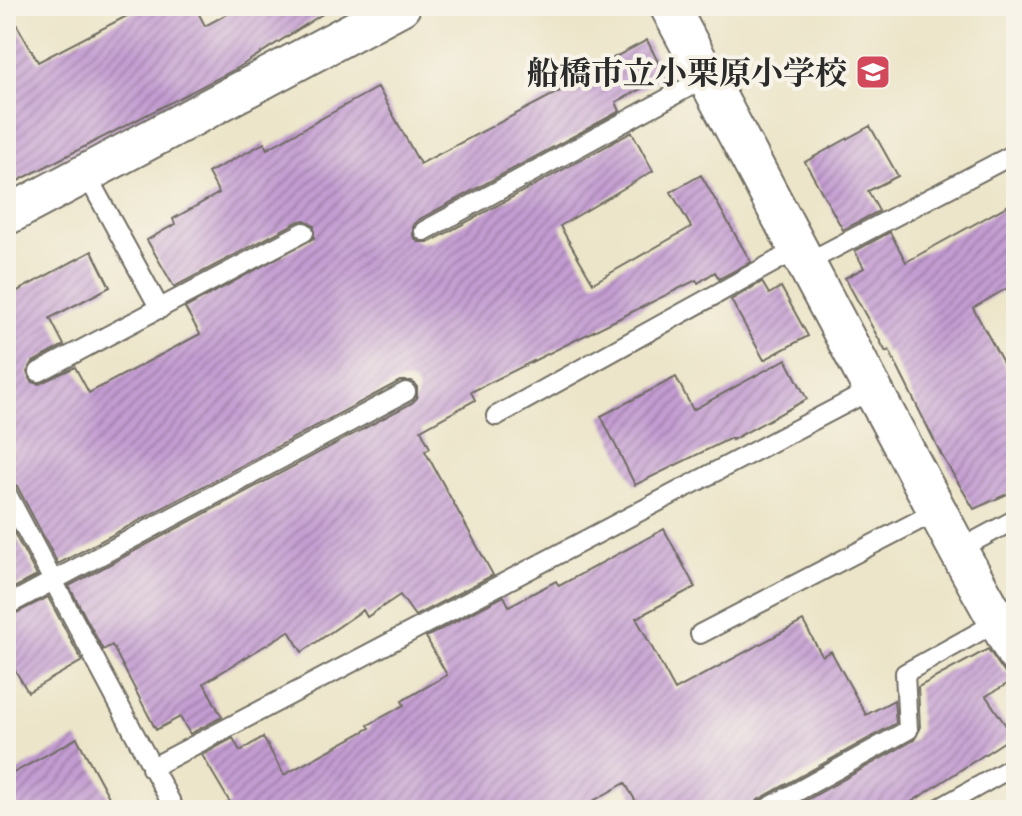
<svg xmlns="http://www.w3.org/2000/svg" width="1022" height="816" font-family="'Gentium Book Plus','Noto Serif JP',serif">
<defs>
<pattern id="building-hatch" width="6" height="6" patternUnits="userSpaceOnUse" patternTransform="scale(2)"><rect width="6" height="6" fill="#c39cd1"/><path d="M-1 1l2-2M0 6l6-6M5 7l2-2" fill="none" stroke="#9f7faa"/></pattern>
</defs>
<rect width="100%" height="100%" fill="#f7f3e8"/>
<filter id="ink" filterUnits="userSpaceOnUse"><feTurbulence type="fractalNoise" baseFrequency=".0125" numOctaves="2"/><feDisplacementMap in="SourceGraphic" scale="16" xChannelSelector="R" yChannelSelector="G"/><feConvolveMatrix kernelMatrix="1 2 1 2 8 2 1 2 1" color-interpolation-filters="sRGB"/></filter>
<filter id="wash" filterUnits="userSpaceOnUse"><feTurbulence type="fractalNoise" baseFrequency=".006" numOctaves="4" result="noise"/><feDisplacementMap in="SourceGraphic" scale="32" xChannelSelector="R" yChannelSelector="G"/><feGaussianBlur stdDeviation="1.8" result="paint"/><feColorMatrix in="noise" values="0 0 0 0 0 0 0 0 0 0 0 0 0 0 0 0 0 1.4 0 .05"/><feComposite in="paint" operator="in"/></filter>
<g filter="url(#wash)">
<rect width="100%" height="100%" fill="#ece5c9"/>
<g id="blocks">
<path fill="url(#building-hatch)" d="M6,6L38,62L146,6H195L205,26L242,6H335L236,69L6,187Z
M647,40L665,76L616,102L620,111L418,220L413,225V236L418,242H430L632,132L653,171L560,226L593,283L691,227L671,192L701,175L751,262L719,279L715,272L698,283L696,280L471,392L475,400L421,430L430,448L425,451L493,575L415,616L400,595L367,617L363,610L302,652L289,631L204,683L222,717L190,734L180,717L156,730L112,645L103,650L69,586L412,403L417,398V387L412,381H400L58,564L17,486L6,480V297L92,251L110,287L50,318L64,345L33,362L27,372L32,382L39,384L75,367L89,393L200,334L185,308L314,238V226L305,220L299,221L174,287L147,240L175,224L173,219L219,193L208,173L264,143L267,149L378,87L420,164L604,68L602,64Z
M870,126L898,176L868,191L879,211L843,230L805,162Z
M1016,201V283L973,308L1016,386V490L974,509L942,456L889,350L886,352L845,278L864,268L855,251L890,232L906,262Z
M762,282L769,294L781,287L808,336L764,360L731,300Z
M786,359L807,399L732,440L731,438L635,485L601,416L676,377L693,410Z
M6,518L37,576L6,592Z
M664,529L695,587L636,618L675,690L803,621L822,656L831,651L866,715L894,700L896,723L758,800L752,810H641L625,783L577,810H220L231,804L202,755L233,738L240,751L263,737L284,775L370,728L368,725L404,705L402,701L447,675L426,637L504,596L509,606L556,581L559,586Z
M48,597L82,661L28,692L6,655V618Z
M988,649L1004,672L1016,676V679L986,696L1013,736L899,810H789L914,740L920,729L918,687Z
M77,738L116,810H6V777Z"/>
</g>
</g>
<g filter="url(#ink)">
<use href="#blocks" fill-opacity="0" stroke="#6f6c62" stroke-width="2"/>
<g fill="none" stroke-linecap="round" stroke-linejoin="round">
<defs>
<path id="lane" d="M85,172L160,309
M424,231L707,77
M806,263L1016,153
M39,372L304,232
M496,416L798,249
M6,492L175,810
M958,550L1016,519
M6,606L406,392
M700,634L937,511
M151,768L873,389
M764,810L908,730L905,673L997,622
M936,810L1016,765"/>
<path id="street" d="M669,6L958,550L1016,654
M6,216L401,6"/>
</defs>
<use href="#lane" stroke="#6f6c62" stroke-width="22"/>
<use href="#street" stroke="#6f6c62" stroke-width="42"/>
<use href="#lane" stroke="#fff" stroke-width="18"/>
<use href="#street" stroke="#fff" stroke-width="38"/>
</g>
</g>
<defs>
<symbol id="school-square" viewBox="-11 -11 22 22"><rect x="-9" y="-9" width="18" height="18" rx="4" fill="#d1495b" stroke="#f7f3e8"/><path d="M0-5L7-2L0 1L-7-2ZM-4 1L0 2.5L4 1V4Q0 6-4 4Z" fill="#fff"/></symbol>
</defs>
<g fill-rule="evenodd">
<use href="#school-square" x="853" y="52" width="40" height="40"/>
</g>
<g text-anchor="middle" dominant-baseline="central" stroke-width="8" stroke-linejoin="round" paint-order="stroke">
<g font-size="32" font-weight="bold" fill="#2b2b2b" stroke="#f7f3e8" text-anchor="end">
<text x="847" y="72">船橋市立小栗原小学校</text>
</g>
</g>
<rect width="1022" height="816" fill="none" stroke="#f7f3e8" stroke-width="32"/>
</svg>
